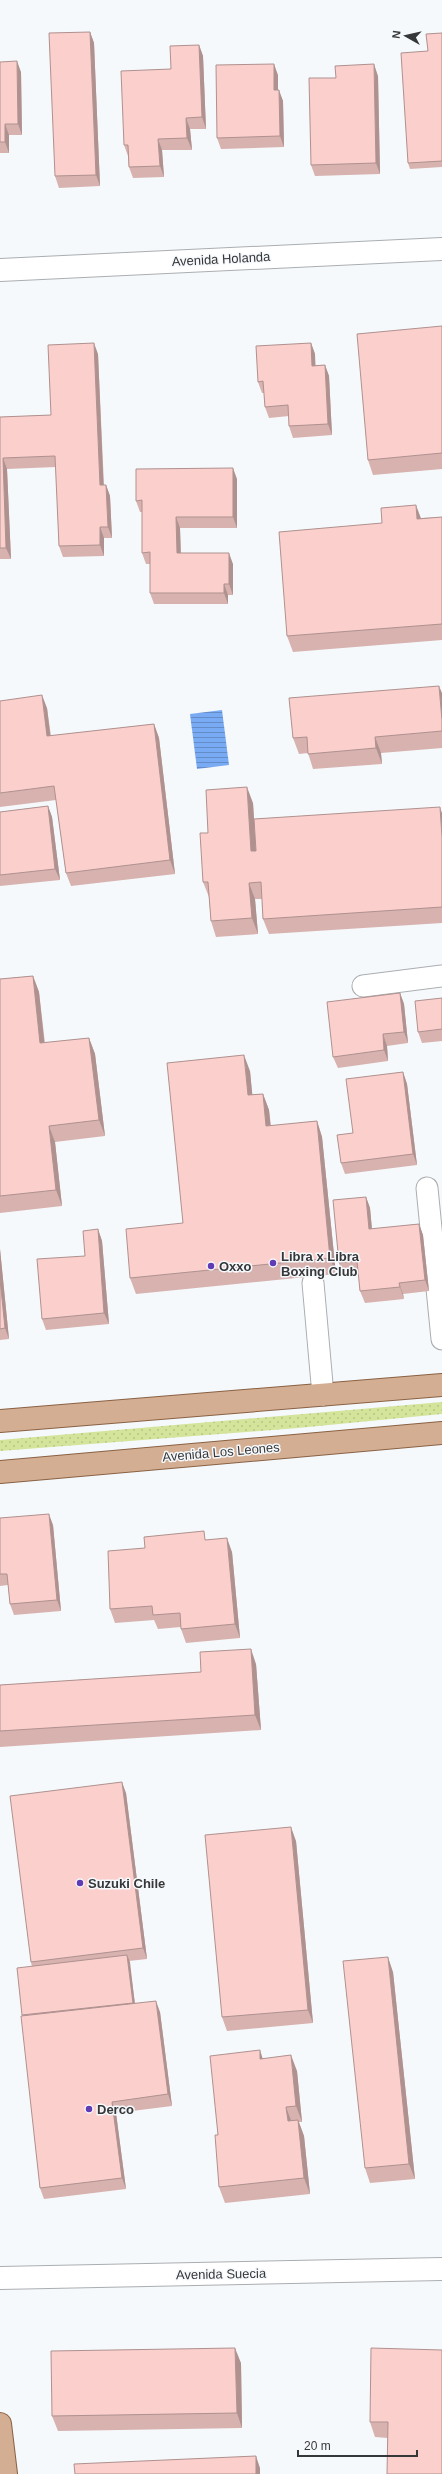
<svg xmlns="http://www.w3.org/2000/svg" width="442" height="2474" font-family="Arial,sans-serif">
<defs>
<pattern id="grass-dots" width="8" height="8" patternUnits="userSpaceOnUse"><rect width="8" height="8" fill="#d4e49a"/><path d="M2 2h.1M6 6h.1" fill="none" stroke="#b7c485" stroke-width="1.8" stroke-linecap="round"/></pattern>
<pattern id="water-rules" width="6" height="5" patternUnits="userSpaceOnUse"><rect width="6" height="5" fill="#79abf5"/><path d="M0 2.5h6" fill="none" stroke="#648cc7"/></pattern>
</defs>
<rect width="100%" height="100%" fill="#f6f9fc"/>
<path fill="url(#grass-dots)" d="M442,1402V1414L298,1428L0,1451V1440Z"/>
<path fill="url(#water-rules)" d="M222,710L229,765L197,769L190,714Z"/>
<g fill="none" stroke-linecap="round" stroke-linejoin="round">
<defs>
<path id="lane" d="M363,986L442,976
M427,1188L442,1339
M313,1283L323,1395"/>
<path id="secondary" d="M0,270L442,249
M0,2278L442,2269"/>
<path id="primary" d="M0,1421L442,1385
M0,1472L442,1433
M0,2424L6,2474"/>
</defs>
<use href="#lane" stroke="#abaeb1" stroke-width="23"/>
<use href="#secondary" stroke="#abaeb1" stroke-width="24"/>
<use href="#primary" stroke="#896143" stroke-width="24"/>
<use href="#lane" stroke="#fff" stroke-width="21"/>
<use href="#secondary" stroke="#fff" stroke-width="22"/>
<use href="#primary" stroke="#d3ae92" stroke-width="22"/>
</g>
<path fill="#d7b2af" d="M90,32L94,43L100,186L59,188L55,176Z
M442,33V167L410,169L408,163L428,51Z
M199,45L203,56L206,129H190L192,150H162L164,177L133,178L129,167L128,156L124,145L171,69Z
M0,62L21,72L22,135H9V153H0Z
M278,75V90L283,101L284,147L221,149L217,138Z
M378,76L380,174L315,176L311,165Z
M442,326V469L373,475L368,460Z
M311,343L315,354V365H325L329,376L332,435L293,438L289,426V416L269,418L265,407L264,393H262L258,382Z
M98,354L104,485H106L110,496L112,538H104V556L63,557L59,546L56,467L7,469L11,559H0V417L51,415Z
M237,479V528H180L181,553L233,564V595H228V604H154L150,593V564H146L142,553V512H140L136,501Z
M442,517V640L293,652L287,636L382,523L421,518Z
M442,693V748L381,753L382,764L313,769L308,753L299,754L293,738Z
M0,701L47,708L51,736L154,724L159,738L175,874L71,886L66,873L56,800L0,807Z
M253,803L254,819L442,813V923L269,934L263,919L262,899H255L258,934L216,937L211,921L209,897L203,882L208,833Z
M48,806L52,817L60,880L0,886V812Z
M33,976L39,992L45,1043L89,1038L95,1054L105,1136L55,1142L62,1206L0,1213V979Z
M400,993L404,1004L408,1043L387,1046L388,1061L338,1068L333,1057Z
M442,998V1041L422,1043L418,1032Z
M250,1071L252,1095L263,1094L269,1110L271,1126L317,1121L322,1137L336,1274L136,1294L130,1278L183,1223Z
M403,1072L407,1084L417,1165L345,1174L341,1163Z
M366,1197L370,1208L372,1229L419,1224L423,1235L429,1291L403,1294L404,1299L365,1303L360,1291L359,1273L343,1274L339,1263Z
M98,1229L102,1241L109,1324L46,1330L42,1319L85,1256Z
M0,1249L9,1339L0,1340Z
M0,1518L53,1525L61,1611L14,1615L10,1604L8,1585L0,1586Z
M207,1540L232,1552L240,1638L186,1643L181,1629V1627L158,1629L154,1620L115,1623L110,1609L145,1548Z
M256,1664L261,1730L0,1747V1685L201,1672Z
M126,1793L147,1959L129,1961L135,2003L160,2012L172,2106L116,2113L126,2189L44,2199L40,2188L22,2015L32,1967L31,1962Z
M296,1841L313,2023L227,2031L222,2017Z
M393,1972L415,2179L370,2183L365,2168Z
M263,2058L297,2071L302,2122H299L304,2136L310,2194L225,2203L219,2187L218,2135Z
M442,2350L388,2438L375,2437L370,2422Z
M241,2363L242,2428L58,2431L52,2416Z"/>
<path fill="#af918f" d="M90,32L94,43L100,186L96,175Z
M199,45L203,56L206,129L202,117Z
M17,61L21,72L22,135L18,124Z
M274,64L278,75V101L274,90Z
M374,64L378,76L380,174L376,163Z
M279,90L283,101L284,147L280,136Z
M186,118L190,129L192,150L187,138Z
M5,124L9,135V153L5,142Z
M158,139L162,150L164,177L160,166Z
M94,343L98,354L104,497L100,485Z
M311,343L315,354L316,377L312,366Z
M325,365L329,376L332,435L328,424Z
M3,458L7,469L11,559L6,548Z
M233,468L237,479V528L233,517Z
M106,485L110,496L112,538L108,527Z
M416,505L422,521L417,519Z
M176,517L180,528L181,564L177,553Z
M100,527L104,538V556L100,545Z
M229,553L233,564V595L229,584Z
M224,584L228,595V604L224,593Z
M439,686L442,693V720Z
M42,695L47,708L52,750L47,736Z
M154,724L159,738L175,874L170,860Z
M375,737L381,753L382,764L376,748Z
M247,787L253,803L257,867L251,851Z
M48,806L52,817L60,880L55,869Z
M440,807L442,813V837Z
M249,883L255,899L258,934L252,918Z
M33,976L39,992L46,1059L40,1043Z
M400,993L404,1004L408,1043L404,1032Z
M383,1034L387,1046L388,1061L384,1050Z
M89,1038L95,1054L105,1136L99,1120Z
M244,1055L250,1071L254,1111L248,1095Z
M403,1072L407,1084L417,1165L413,1154Z
M263,1094L269,1110L272,1142L266,1126Z
M317,1121L322,1137L336,1274L330,1258Z
M49,1126L55,1142L62,1206L56,1190Z
M366,1197L370,1208L373,1241L369,1229Z
M419,1224L423,1235L429,1291L425,1280Z
M98,1229L102,1241L109,1324L104,1313Z
M0,1249L9,1339L5,1328L0,1279Z
M399,1283L403,1294L404,1299L400,1287Z
M49,1514L53,1525L61,1611L57,1600Z
M227,1538L232,1552L240,1638L235,1624Z
M251,1649L256,1664L261,1730L255,1715Z
M122,1782L126,1793L147,1959L143,1948Z
M291,1827L296,1841L313,2023L308,2010Z
M127,1955L130,1962L136,2014L133,2007Z
M388,1957L393,1972L415,2179L409,2164Z
M156,2001L160,2012L172,2106L168,2094Z
M260,2050L265,2066L260,2059Z
M291,2055L297,2071L302,2122L296,2106Z
M112,2102L116,2113L126,2189L122,2178Z
M286,2107L292,2123L288,2121Z
M298,2120L304,2136L310,2194L304,2178Z
M235,2348L241,2363L242,2428L237,2413Z
M256,2456L260,2468V2474H256Z"/>
<path fill="#facfcc" stroke="#af918f" d="M90,32L96,175L55,176L49,33Z
M442,33V161L408,163L401,53L428,51L426,34Z
M199,45L202,117L186,118L187,138L158,139L160,166L129,167L128,145H124L121,71L171,69L170,46Z
M17,61L18,124H5V142H0V62Z
M274,64V90H279L280,136L217,138L216,65Z
M374,64L376,163L311,165L309,78H336L335,66Z
M442,326V453L368,460L357,334Z
M94,343L100,485H106L108,527H100V545L59,546L55,456L3,458L6,548H0V417L51,415L48,345Z
M311,343L312,366L325,365L328,424L289,426L288,405L265,407L263,381L258,382L256,346Z
M233,468V517H176L177,553H229V584H224V593H150V552L142,553V500L136,501V469Z
M416,505L417,519L442,517V624L287,636L279,532L382,523L381,508Z
M439,686L442,720V731L375,737L376,748L308,754L307,737L293,738L289,698Z
M42,695L47,736L154,724L170,860L66,873L54,786L0,793V701Z
M247,787L251,851H256L254,819L440,807L442,837V907L263,919L261,882L249,883L252,918L211,921L208,882H203L200,833H208L206,790Z
M48,806L55,869L0,875V812Z
M33,976L40,1043L89,1038L99,1120L49,1126L56,1190L0,1196V979Z
M400,993L404,1032L383,1034L384,1050L333,1057L327,1002Z
M442,998V1029L418,1032L415,1001Z
M244,1055L248,1095L263,1094L266,1126L317,1121L330,1258L130,1278L126,1229L183,1223L167,1063Z
M403,1072L413,1154L341,1163L337,1135L353,1133L346,1079Z
M366,1197L369,1229L419,1224L425,1280L399,1283L400,1287L360,1291L357,1261L339,1263L333,1200Z
M98,1229L104,1313L42,1319L37,1259L85,1256L83,1231Z
M0,1279L5,1328L0,1329Z
M49,1514L57,1600L10,1604L7,1574H0V1518Z
M204,1531L205,1540L227,1538L235,1624L181,1629L180,1613L153,1615L152,1606L110,1609L108,1551L145,1548L144,1537Z
M251,1649L255,1715L0,1731V1685L201,1672L200,1652Z
M122,1782L143,1948L31,1962L10,1796Z
M291,1827L308,2010L222,2017L205,1835Z
M127,1955L133,2003L22,2015L17,1968Z
M388,1957L409,2164L365,2168L343,1961Z
M156,2001L168,2094L112,2102L122,2178L40,2188L21,2016Z
M260,2050V2059L291,2055L296,2106L286,2107L288,2121L298,2120L304,2178L219,2187L215,2135H218L210,2056Z
M235,2348L237,2413L52,2416L51,2351Z
M371,2348L442,2350V2474H387L388,2422H370Z
M256,2456V2474H75L74,2464Z"/>
<g fill="#5f3cb5" stroke="#f6f9fc" stroke-width="1.5">
<circle cx="273" cy="1263" r="4"/>
<circle cx="211" cy="1266" r="4"/>
<circle cx="80" cy="1883" r="4"/>
<circle cx="89" cy="2109" r="4"/>
</g>
<g text-anchor="middle" dominant-baseline="central" stroke-width="3" stroke-linejoin="round" paint-order="stroke">
<g font-size="13" fill="#363738" stroke="#f6f9fc">
<text transform="translate(221 259) rotate(-3)">Avenida Holanda</text>
<text transform="translate(221 1452) rotate(-5)">Avenida Los Leones</text>
<text transform="translate(221 2274) rotate(-1)">Avenida Suecia</text>
</g>
<g font-size="13" font-weight="bold" fill="#363738" stroke="#f6f9fc" text-anchor="start">
<text x="281" y="1256">Libra x Libra<tspan x="281" dy="15">Boxing Club</tspan></text>
<text x="219" y="1266">Oxxo</text>
<text x="88" y="1883">Suzuki Chile</text>
<text x="97" y="2109">Derco</text>
</g>
</g>
<g transform="translate(406 36) rotate(278)" stroke="#f6f9fc" stroke-width="3" paint-order="stroke">
<path d="M0-3L7 15L0 10L-7 15Z" fill="#363738"/>
<text y="-6" font-size="11" font-weight="bold" text-anchor="middle" fill="#363738">N</text>
</g>
<path d="M298 2450v6h119v-6" fill="none" stroke="#363738" stroke-width="2"/>
<text x="304" y="2450" font-size="12" fill="#363738" stroke="#f6f9fc" stroke-width="3" paint-order="stroke">20 m</text>
</svg>
